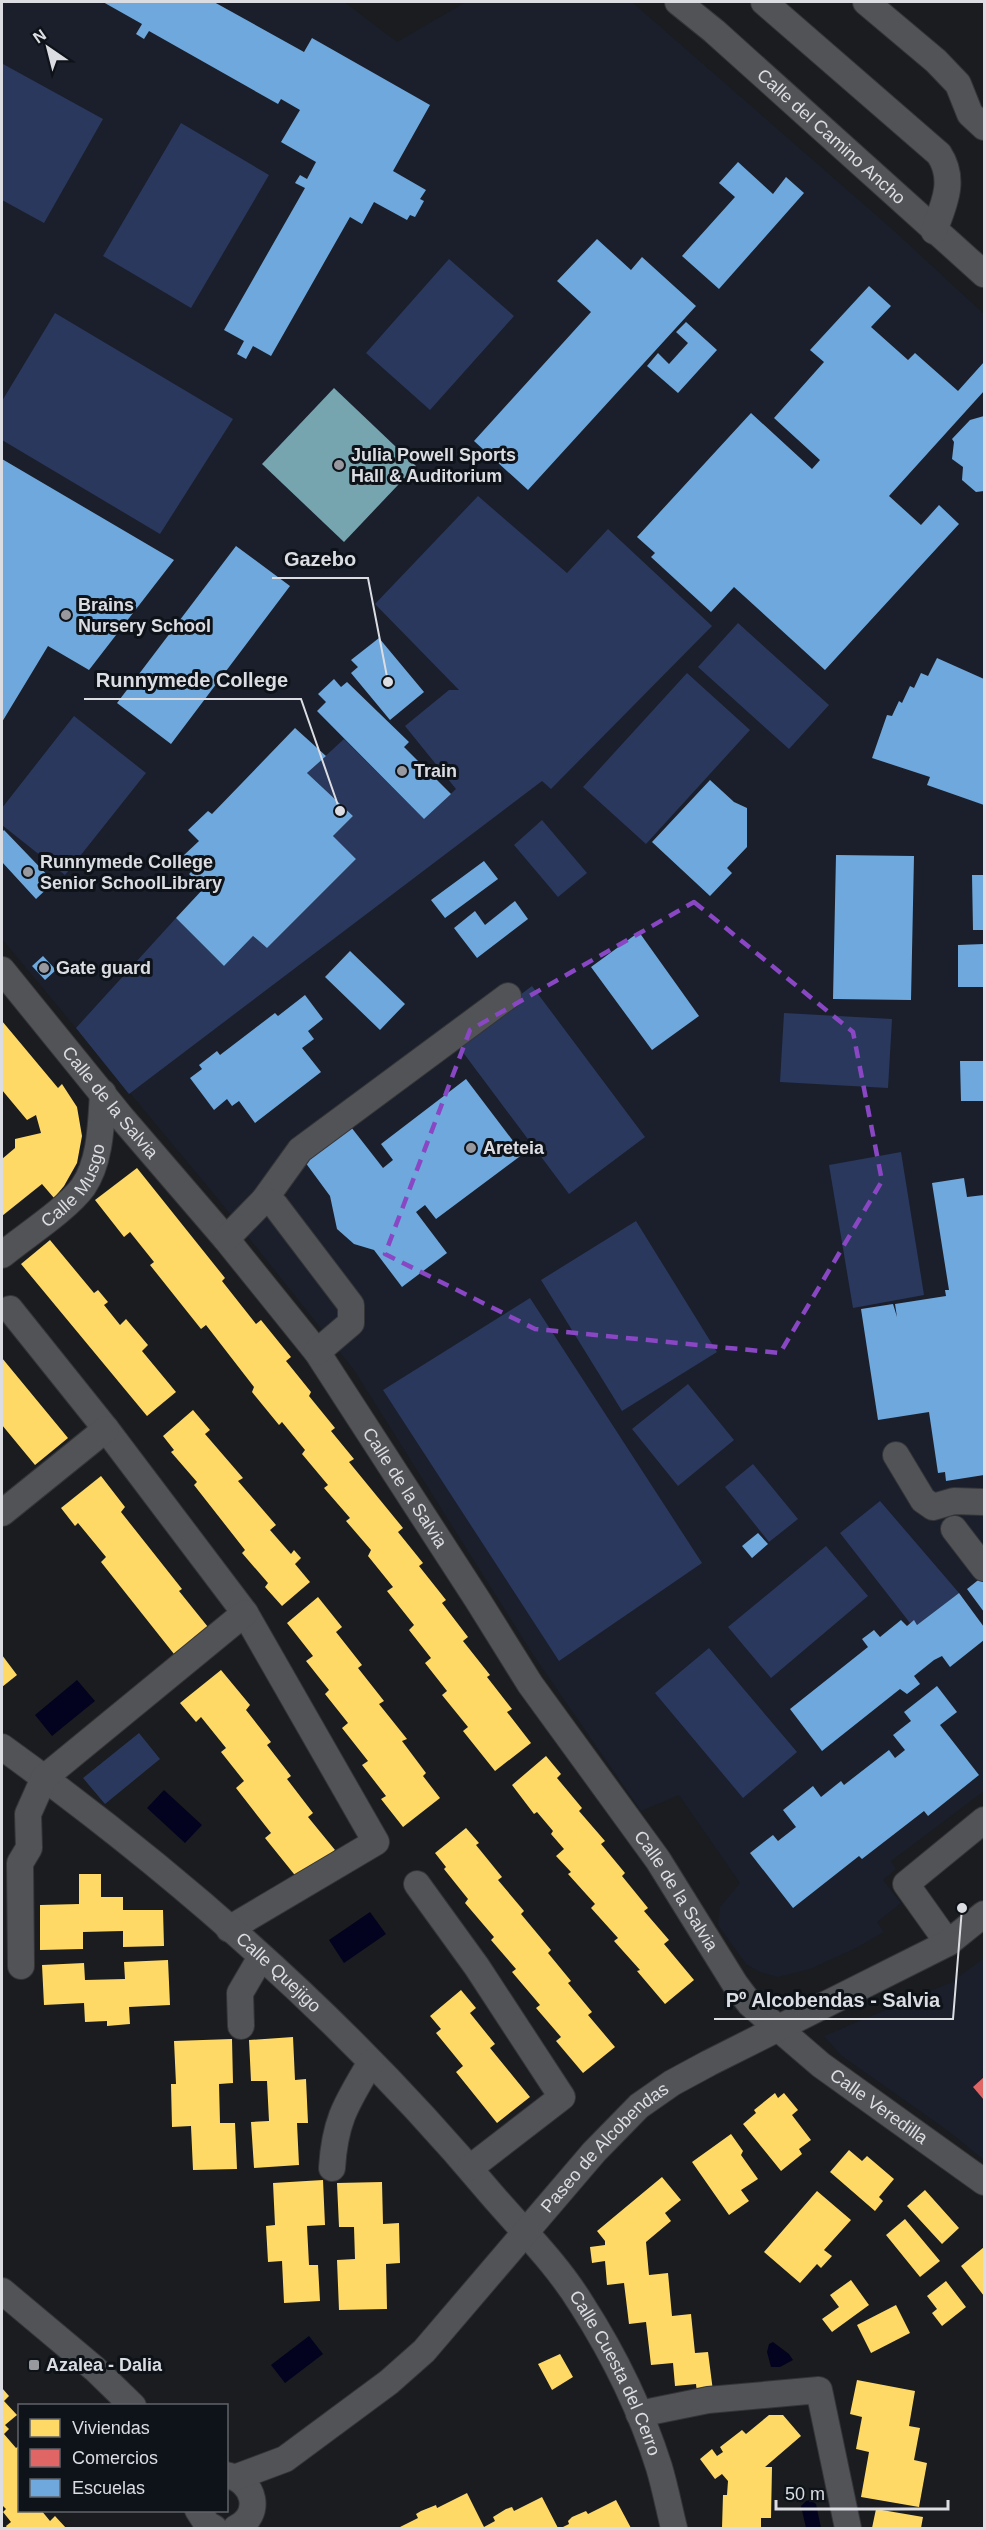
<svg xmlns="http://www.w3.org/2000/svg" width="986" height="2530" font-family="Helvetica,sans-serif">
<rect width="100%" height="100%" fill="#1a1c1f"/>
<path fill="#1a1f2b" d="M2,2H344L397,42L466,2H632L892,229L984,314V1791L891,1861L896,1869L883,1880L901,1903L877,1922L884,1932L856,1948L810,1969L778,1977L760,1972L746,1964L718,1925L720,1907L740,1883L679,1795L641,1811L534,1656L354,1370L218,1199L2,939Z
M984,1958V2160L947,2130L842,2056L824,2036L952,1982Z"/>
<path fill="#2a385d" d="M3,64L103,119L44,223L2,200Z
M181,123L269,175L191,308L103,256Z
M449,259L514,316L430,410L366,353Z
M55,313L233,419L160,534L2,440V401Z
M478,496L567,573L608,529L712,626L551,789L542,781L129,1094L76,1028L176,918L224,966L253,936L267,948L356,859L333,836L353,816L307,773L344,739L424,819L456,789L405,726L449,690H459L375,604Z
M738,623L829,705L789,749L698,667Z
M687,673L750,730L646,844L583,787Z
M74,716L146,773L65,875L2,825V808Z
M542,820L587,873L558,897L514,845Z
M532,986L645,1137L569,1194L456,1043Z
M784,1013L892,1019L888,1088L780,1082Z
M901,1152L924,1295L853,1308L829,1165Z
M636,1221L717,1352L622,1411L541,1280Z
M530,1298L702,1563L559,1661L383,1390Z
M688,1384L734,1440L678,1486L632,1429Z
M753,1464L798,1519L769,1542L725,1487Z
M880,1501L959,1593L917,1625L914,1621L910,1623L840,1533Z
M826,1546L868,1596L771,1678L728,1627Z
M709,1648L797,1752L743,1798L655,1693Z
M139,1733L160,1759L105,1804L83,1778Z"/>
<path fill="#030320" d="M77,1680L95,1701L52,1736L35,1715Z
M164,1790L202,1825L185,1843L147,1808Z
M370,1912L386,1934L344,1963L329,1940Z
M309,2336L323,2354L285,2383L271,2365Z
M773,2342L789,2354L793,2360L780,2367H771L767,2352L769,2344Z
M810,2500L816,2504L821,2528H806L801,2506L806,2501Z"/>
<path fill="#ffd966" d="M2,1021L58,1088L62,1084L77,1107L82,1136L77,1163L64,1186L54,1198L42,1184L2,1216V1159L15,1148V1139L41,1133L36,1115L27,1120L2,1090Z
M137,1168L225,1278L222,1281L256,1324L261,1320L291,1357L286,1361L311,1392L309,1396L335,1428L331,1431L354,1459L349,1462L403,1528L398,1532L423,1563L419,1566L446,1600L442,1603L468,1637L463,1641L490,1675L487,1677L512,1709L507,1712L531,1743L495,1771L463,1731L468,1727L442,1695L447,1691L425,1663L431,1658L409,1630L414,1625L387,1591L393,1587L368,1556L371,1550L346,1521L350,1518L324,1488L328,1485L302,1454L305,1450L282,1422L279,1425L252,1392L254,1387L206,1325L201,1329L150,1265L154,1262L130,1232L124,1237L95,1200Z
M50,1240L94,1293L98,1290L108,1302L104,1305L120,1325L126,1319L148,1345L142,1351L176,1392L147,1416L21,1264Z
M2,1358L68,1438L35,1465L2,1425Z
M193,1410L210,1430L205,1434L243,1478L238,1481L276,1525L270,1530L291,1554L294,1550L301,1558L295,1564L310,1582L282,1606L265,1587L268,1583L242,1553L245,1550L194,1485L197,1482L171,1452L174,1450L163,1436Z
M101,1476L125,1507L121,1512L182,1589L179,1591L208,1627L174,1654L101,1562L106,1557L78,1523L75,1526L61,1508Z
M318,1597L342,1627L336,1632L362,1665L358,1668L384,1701L379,1704L407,1739L402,1741L426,1773L423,1776L440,1798L403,1827L381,1799L386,1796L362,1765L368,1761L342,1728L348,1723L325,1694L329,1690L306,1661L313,1656L287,1623Z
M2,1655L17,1675L2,1687Z
M221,1670L250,1705L246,1710L271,1742L267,1745L291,1776L287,1779L313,1813L308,1817L335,1850L298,1879L265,1838L271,1833L236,1788L244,1781L221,1752L226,1748L201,1717L196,1722L180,1703Z
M546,1756L561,1774L557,1778L582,1808L579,1811L605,1841L601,1844L625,1873L622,1876L648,1908L644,1911L669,1940L664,1944L694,1980L665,2004L637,1971L640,1970L614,1941L618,1938L591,1908L595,1904L568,1874L571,1872L556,1856L564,1849L551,1834L553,1831L537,1812L534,1814L512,1785Z
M466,1828L479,1843L476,1845L502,1877L498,1880L524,1911L521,1914L551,1950L548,1953L571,1981L568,1983L592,2012L588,2015L615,2047L583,2073L556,2041L561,2037L536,2008L540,2005L512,1972L516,1969L491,1940L494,1937L465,1903L468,1899L444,1869L446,1867L435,1853Z
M79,1874H101V1897H123V1910H163L164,1946L123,1947V1931L83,1932V1949L40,1950V1905L79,1904Z
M168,1960L170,2005L129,2007L130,2024L107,2026V2021L85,2022L84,2003L44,2005L42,1965L84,1963L85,1980L125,1979L124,1962Z
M461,1990L476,2008L470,2013L495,2044L490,2048L530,2097L497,2123L456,2072L463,2066L436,2033L441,2029L430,2016Z
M293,2037L295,2080L306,2079L308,2123H297L299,2165L254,2168L251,2122L269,2121L267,2081H251L249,2040Z
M232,2039L233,2083L219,2084L220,2123H235L237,2169L193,2170L191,2126L172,2127L171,2084H176L174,2041Z
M775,2093L778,2098L784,2093L798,2110L792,2115L811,2140L799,2149L802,2154L781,2171L743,2124L756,2113L754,2110Z
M731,2134L743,2151L741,2155L758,2179L741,2190L749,2201L729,2215L692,2162Z
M849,2150L862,2161L867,2156L894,2179L879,2197L883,2201L875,2211L830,2172Z
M662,2177L681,2200L665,2213L671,2221L646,2242L649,2275L668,2273L672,2316L691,2314L695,2353L708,2352L713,2391L697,2393L696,2384L675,2386L673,2363L651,2365L646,2322L629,2324L624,2283L607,2285L605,2261L592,2263L590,2247L605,2245V2241L597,2231Z
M323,2180L325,2225L307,2226L309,2265H318L320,2301L284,2303L282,2261L268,2262L266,2226L275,2225L273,2183Z
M382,2182L383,2224L399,2223L400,2263L386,2264L387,2309L339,2310L337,2260L355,2259L354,2227H339L337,2183Z
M925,2190L959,2228L942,2244L907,2206Z
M817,2191L851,2220L824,2250L832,2256L821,2268L817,2264L800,2283L764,2252Z
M905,2219L940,2261L920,2277L886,2235Z
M984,2247V2296L961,2266Z
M851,2280L869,2305L832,2332L822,2319L839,2307L830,2295Z
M946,2281L966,2307L942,2326L932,2313L937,2309L927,2296Z
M896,2305L910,2333L871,2353L857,2325Z
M560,2354L573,2377L552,2390L538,2364Z
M857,2380L915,2391L909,2426L920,2428L914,2460L927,2463L919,2507L861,2497L869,2452L856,2449L862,2417L850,2414Z
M2,2388L9,2396L4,2401L17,2415L5,2425L9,2429L4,2434L16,2448L20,2445V2510H41L50,2521L55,2516L66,2528H7L6,2526L11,2522L3,2512L6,2509L2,2505Z
M769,2415H783L801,2436L765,2467H772L771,2518H761V2528H722L723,2495H727L728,2481L722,2474L715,2479L700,2459L712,2449L717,2456L723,2452L720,2447L742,2430L746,2434Z
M467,2493L484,2527L495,2521L493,2517L506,2509L512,2507L514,2511L542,2497L558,2528H398L418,2518L416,2514L421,2511L436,2505L437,2508Z
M616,2500L631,2528H561L569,2524L568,2521L572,2517L586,2511L588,2514Z
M876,2509L923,2517L921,2528H872Z"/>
<path fill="#e06666" d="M984,2077V2100L973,2087Z"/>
<path fill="#6fa8dc" d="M103,2H214L304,52L312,38L430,105L393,171L426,190L420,199L424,201L415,217L410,215L407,220L374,202L362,224L350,217L271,356L253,346L246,359L237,354L244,341L224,330L305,188L295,183L300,175L307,179L316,162L281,142L300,110L281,99L278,104L149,31L144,39L136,34L142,24Z
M738,162L773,194L786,177L804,193L719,289L682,256L735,197L719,183Z
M597,239L631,270L642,257L696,306L528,490L474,441L591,312L557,281Z
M869,286L891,306L871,327L908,360L915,353L958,391L984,362V391L889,496L921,525L939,505L959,524L825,670L734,587L711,612L651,557L655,553L637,537L751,413L812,469L820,460L774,418L824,362L810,350Z
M686,322L717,350L678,393L647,366L658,353L669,364L688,343L676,332Z
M984,416V491L976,492L962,480L963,467L952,459L954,442L952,439L970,420Z
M2,459L174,560L89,670L48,646L2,722Z
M236,546L290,586L171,744L117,703Z
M379,638L424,692L390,720L351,673L358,667L351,660Z
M937,658L984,679V805L927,785L930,777L872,758L887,715L892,716L899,701L902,703L910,686L914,688L921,673L928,676Z
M334,679L341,687L347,682L409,742L404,747L451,794L424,819L317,711L326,702L318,694Z
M295,728L326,756L307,773L353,816L333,836L356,859L267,948L253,936L224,966L176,918L204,888L189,874L195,868L183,856L199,841L188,830L208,811L212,814Z
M710,780L734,802L747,808V847L727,868L732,873L710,896L652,842Z
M4,830L54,882L36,899L2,862V832Z
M836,855L914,856L911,1000L833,999Z
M484,861L498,879L445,918L431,900Z
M972,875H984V930H973Z
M515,901L528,919L477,958L454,928L475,911L485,925Z
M639,932L699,1016L652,1050L591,967Z
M984,944V987H958V945Z
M350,951L405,1004L380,1030L325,977Z
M43,956L56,970L45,980L32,966Z
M305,995L323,1019L308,1031L314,1039L302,1048L321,1072L255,1123L239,1101L232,1106L227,1099L214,1110L190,1078L202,1069L199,1065L217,1051L220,1055L275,1013L278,1016Z
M960,1061H984V1101H961Z
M466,1079L523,1154L436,1219L425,1205L416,1212L447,1253L402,1287L374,1250L354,1244L337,1229L330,1196L305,1162L351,1127L383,1168L393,1160L381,1144Z
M964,1178L967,1197L984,1195V1475L946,1481L945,1472L938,1473L929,1412L878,1420L861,1309L893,1304L897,1317L895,1304L946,1296L945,1290H949L932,1183Z
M758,1533L768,1544L752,1558L742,1546Z
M982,1577L984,1580V1612L967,1589Z
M959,1593L984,1627V1640L950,1667L942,1656L934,1660L914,1676L920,1684L907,1694L900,1689L822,1751L790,1709L868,1647L862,1639L874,1630L880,1637L901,1620L907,1626L914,1620L917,1625Z
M937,1686L957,1712L940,1725L979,1775L928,1816L924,1811L862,1859L859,1856L793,1908L750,1853L773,1835L778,1841L796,1827L783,1810L813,1786L821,1797L841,1781L844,1785L889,1750L895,1758L905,1750L893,1735L911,1721L904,1712Z"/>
<path fill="#76a5af" d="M334,388L416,466L344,542L262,464Z"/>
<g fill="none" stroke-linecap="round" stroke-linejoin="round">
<defs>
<g id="minor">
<path id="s1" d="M678,2L714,31L984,274"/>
<path d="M764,2L939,154C956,180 944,204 934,231"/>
<path d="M866,2L936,61L958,84L970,114L984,127"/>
<path id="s2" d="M2,970L122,1118L226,1239L317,1352L477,1599L530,1684L658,1860L735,1984L750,2004L821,2065L984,2182"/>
<path d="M264,1200L300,1150L508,996"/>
<path d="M226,1239L264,1200L275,1205L351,1305V1323L317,1352"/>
<path id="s3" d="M2,1255C25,1236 66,1210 83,1187C101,1161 101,1123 103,1093"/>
<path d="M10,1309L106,1429L245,1613L376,1842L229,1929"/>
<path d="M896,1455L923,1500L933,1507L954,1501L984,1502"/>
<path d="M2,1513L106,1429"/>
<path d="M954,1529L984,1568"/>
<path id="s4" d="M2,1747C181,1876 350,2025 492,2195C523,2231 557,2264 582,2305C614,2355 641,2410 659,2467C665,2487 669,2508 674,2528"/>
<path d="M417,1884L477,1967L562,2097L470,2168"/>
<path d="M948,1943L906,1884L984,1820"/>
<path d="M21,1966L20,1863L29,1848L28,1814L44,1778L245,1613"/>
<path d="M241,2026L240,1993L261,1957"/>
<path d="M332,2168C335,2119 347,2103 371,2062"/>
<path d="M2,2291L95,2369L133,2406"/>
<path d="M639,2414L708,2400L819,2390L848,2528"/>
<path d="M226,2475C255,2480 263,2515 236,2528"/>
<path id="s5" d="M237,2477L285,2459L389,2382L424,2351L594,2152L639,2106L672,2083L709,2063L948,1943L984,1914"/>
<path d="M198,2510L207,2524L214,2528"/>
</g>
</defs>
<use href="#minor" stroke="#353538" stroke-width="28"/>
<use href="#minor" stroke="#515356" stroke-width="26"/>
</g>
<path fill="none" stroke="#8947c4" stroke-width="4.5" stroke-dasharray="12 8" stroke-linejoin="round" d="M694,902L853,1032L882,1181L780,1353L535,1329L385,1254L470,1030Z"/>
<g fill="#97999e" stroke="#0e1219" stroke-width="2">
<circle cx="339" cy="465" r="6"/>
<circle cx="66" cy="615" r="6"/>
<circle cx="402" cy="771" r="6"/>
<circle cx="28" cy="872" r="6"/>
<circle cx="44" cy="968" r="6"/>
<circle cx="471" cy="1148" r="6"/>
<rect x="28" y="2359" width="12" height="12" rx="3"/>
</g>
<g text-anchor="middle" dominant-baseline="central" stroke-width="6" stroke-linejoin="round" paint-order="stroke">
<g font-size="18" fill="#dbdde3" stroke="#0e1219">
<text stroke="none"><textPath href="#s1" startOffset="204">Calle del Camino Ancho</textPath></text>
<text stroke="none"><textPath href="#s2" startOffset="171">Calle de la Salvia</textPath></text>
<text stroke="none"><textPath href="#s3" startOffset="102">Calle Musgo</textPath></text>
<text stroke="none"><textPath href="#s2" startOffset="657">Calle de la Salvia</textPath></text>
<text stroke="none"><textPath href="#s2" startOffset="1143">Calle de la Salvia</textPath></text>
<text stroke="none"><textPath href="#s4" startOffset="357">Calle Quejigo</textPath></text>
<text stroke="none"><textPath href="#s2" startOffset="1443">Calle Veredilla</textPath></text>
<text stroke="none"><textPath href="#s5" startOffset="500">Paseo de Alcobendas</textPath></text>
<text stroke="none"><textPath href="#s4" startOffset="884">Calle Cuesta del Cerro</textPath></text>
</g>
<g font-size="18" font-weight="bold" fill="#dbdde3" stroke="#0e1219" text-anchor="start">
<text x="351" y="455">Julia Powell Sports<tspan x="351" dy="21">Hall &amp; Auditorium</tspan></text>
<text x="78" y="605">Brains<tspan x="78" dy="21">Nursery School</tspan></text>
<text x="414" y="771">Train</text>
<text x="40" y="862">Runnymede College<tspan x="40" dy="21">Senior SchoolLibrary</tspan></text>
<text x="56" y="968">Gate guard</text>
<text x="483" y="1148">Areteia</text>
<text x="46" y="2365">Azalea - Dalia</text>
</g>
</g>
<path fill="none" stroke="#dbdde3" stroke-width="2" d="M388 682L368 578H272M340 811L301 699H84M962 1908L953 2019H714"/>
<g fill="#dbdde3" stroke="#0e1219" stroke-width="2">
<circle cx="388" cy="682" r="6"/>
<circle cx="340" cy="811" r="6"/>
<circle cx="962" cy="1908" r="6"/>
</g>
<g font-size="20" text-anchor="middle" font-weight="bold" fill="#dbdde3" stroke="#0e1219" stroke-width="6" stroke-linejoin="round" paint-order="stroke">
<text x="320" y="566">Gazebo</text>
<text x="192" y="687">Runnymede College</text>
<text x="833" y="2007">Pº Alcobendas - Salvia</text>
</g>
<rect width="986" height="2530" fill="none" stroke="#dbdde3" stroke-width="6"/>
<rect x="18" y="2404" width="210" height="108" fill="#0e1219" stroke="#60636a" stroke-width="1.5"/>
<rect x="30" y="2419" width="30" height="18" fill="#ffd966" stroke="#60636a" stroke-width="1.5"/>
<text x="72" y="2434" font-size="18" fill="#dbdde3">Viviendas</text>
<rect x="30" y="2449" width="30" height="18" fill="#e06666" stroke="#60636a" stroke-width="1.5"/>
<text x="72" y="2464" font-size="18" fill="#dbdde3">Comercios</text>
<rect x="30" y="2479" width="30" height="18" fill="#6fa8dc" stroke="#60636a" stroke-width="1.5"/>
<text x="72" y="2494" font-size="18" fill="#dbdde3">Escuelas</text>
<g transform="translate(48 48) rotate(325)" stroke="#0e1219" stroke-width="4.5" paint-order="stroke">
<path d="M0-4.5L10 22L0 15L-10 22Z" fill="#dbdde3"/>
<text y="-9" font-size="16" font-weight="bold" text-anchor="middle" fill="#dbdde3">N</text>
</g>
<path d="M776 2500v9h172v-9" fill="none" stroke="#dbdde3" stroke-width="3"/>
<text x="785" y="2500" font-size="18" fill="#dbdde3" stroke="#0e1219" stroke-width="4.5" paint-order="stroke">50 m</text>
</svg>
